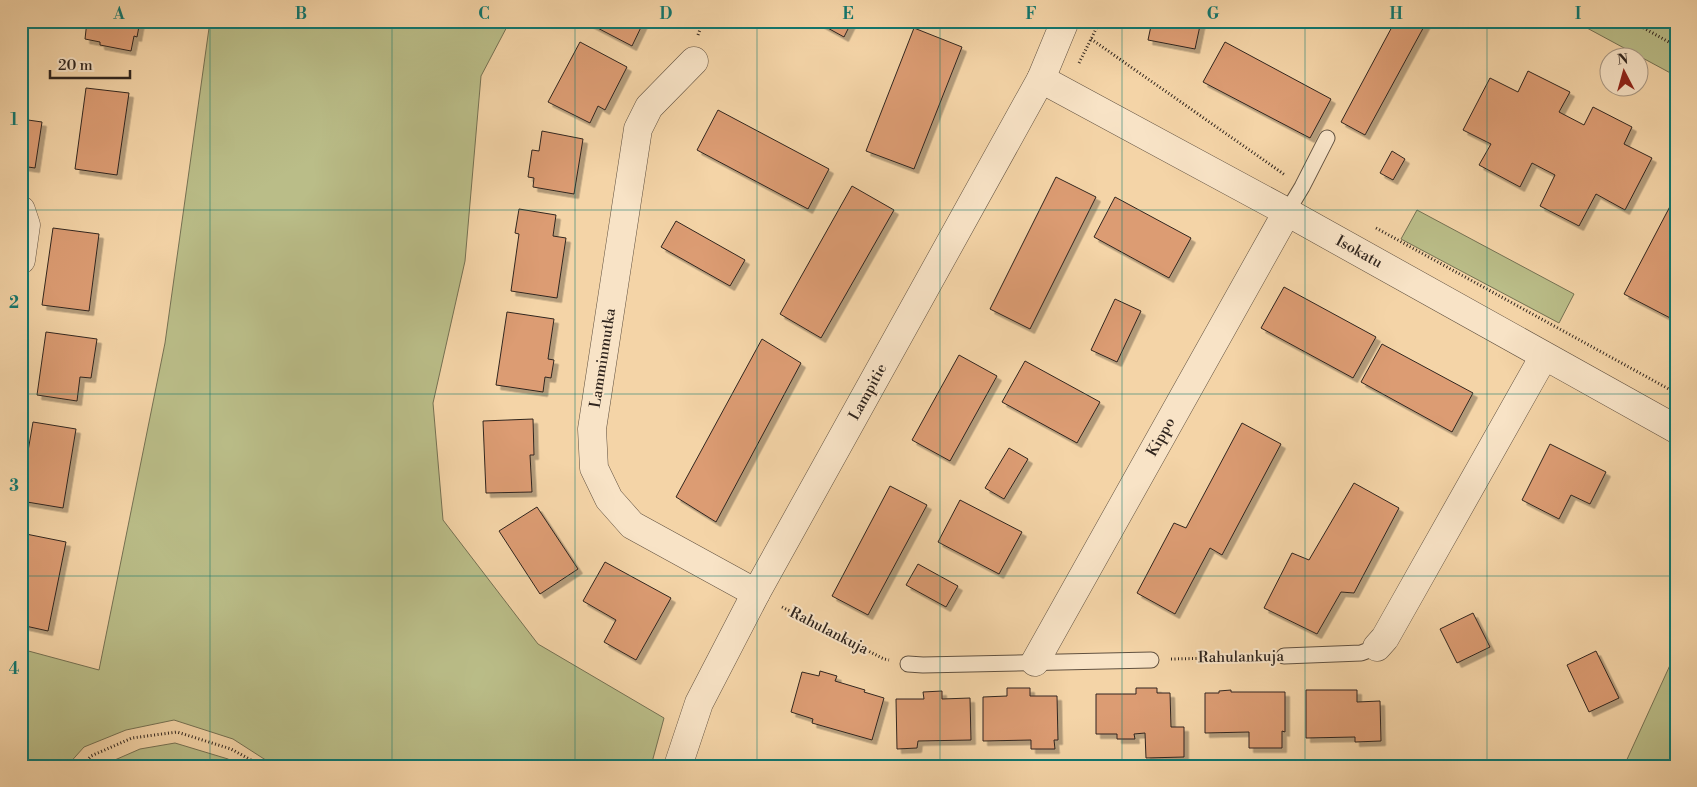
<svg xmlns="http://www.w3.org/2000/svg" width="1697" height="787" font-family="'Libre Bodoni',serif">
<defs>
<filter id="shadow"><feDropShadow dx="4.5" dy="4.5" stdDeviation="0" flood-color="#0004"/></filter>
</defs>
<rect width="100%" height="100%" fill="#f4d4a7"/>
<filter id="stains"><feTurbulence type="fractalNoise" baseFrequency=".004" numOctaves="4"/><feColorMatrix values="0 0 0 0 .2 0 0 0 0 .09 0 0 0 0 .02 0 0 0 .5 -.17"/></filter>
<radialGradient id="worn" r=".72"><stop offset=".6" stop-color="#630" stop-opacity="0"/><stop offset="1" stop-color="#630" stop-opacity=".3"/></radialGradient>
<path fill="#babd88" stroke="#757153" d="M210,21H510L481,76L465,261L433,403L443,520L538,644L664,718L651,766H275L233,739L174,720L126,730L84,747L67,766H21V649L99,670L165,343Z
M1574,21H1676V76Z
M1417,210L1574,294L1559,323L1401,239Z
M1676,652V766H1624Z
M175,743L228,759L240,766H101L140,749Z"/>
<path fill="#dc9c73" stroke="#30251e" filter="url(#shadow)" d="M87,21H140L137,37L134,36L131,51L100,45V42L85,39Z
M589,21H644L632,46L588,23Z
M815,21H852L844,37Z
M1152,21H1201L1195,49L1148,40Z
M1387,21H1427L1365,135L1341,122L1393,25Z
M914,28L962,47L914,169L866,151Z
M580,42L627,67L605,110L598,106L590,123L548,102Z
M1225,42L1331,99L1310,138L1203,82Z
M1528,71L1570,92L1559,112L1584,125L1593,107L1632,127L1624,144L1652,158L1625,210L1596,194L1579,226L1540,206L1555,175L1532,163L1520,187L1479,165L1491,144L1463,130L1490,78L1518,92Z
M86,88L129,93L117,175L75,169Z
M718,110L829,169L808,209L697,150Z
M21,119L42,122L35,168L21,166Z
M542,131L583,139L574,194L533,187L534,178L528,177L532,150L539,151Z
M1392,151L1405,159L1393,180L1380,173Z
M1056,177L1096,197L1030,329L990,309Z
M852,186L894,210L821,338L780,314Z
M1676,195V321L1624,294Z
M1115,197L1191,238L1169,278L1094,237Z
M519,209L556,215L553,236L566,238L557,298L511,291L519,234L515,233Z
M676,221L745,260L730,286L661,247Z
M53,228L99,234L89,311L42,305Z
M1284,287L1376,337L1353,378L1261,328Z
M1115,299L1141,311L1117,362L1091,350Z
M507,312L554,319L548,359L554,360L551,378L545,377L543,392L496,385Z
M46,332L97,339L91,378L80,377L77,401L37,395Z
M762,339L801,363L716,522L676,497Z
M1382,344L1473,393L1452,432L1361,382Z
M959,355L997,376L950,461L912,440Z
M1025,361L1100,402L1077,443L1002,402Z
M533,419L534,455H530L532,492L486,493L483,421Z
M33,422L76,429L63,508L21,501V492Z
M1242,423L1281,444L1222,555L1210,548L1175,614L1137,593L1174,523L1186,528Z
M1550,444L1606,472L1590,504L1571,495L1559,519L1522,500Z
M1009,448L1028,459L1004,499L985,488Z
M1354,483L1399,508L1354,593L1341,592L1317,634L1264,608L1292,553L1309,560Z
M890,486L927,505L868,615L832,596Z
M960,500L1022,532L999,574L938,542Z
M537,507L578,569L540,594L499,531Z
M21,533L66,542L48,631L21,625Z
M605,562L671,598L636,660L604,642L616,620L583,601Z
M918,564L958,586L946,607L906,585Z
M1473,613L1490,647L1457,663L1440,629Z
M1596,651L1619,698L1589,712L1567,665Z
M820,671L837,676L835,681L865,690L864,692L884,698L872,740L812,723L813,719L791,712L802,672L819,676Z
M1007,688H1030V696H1057L1058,740H1054L1055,749H1031V740L983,741V697L1007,696Z
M1136,688H1157V693H1170L1171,727H1184V757L1146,758L1145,733L1134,734L1135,739H1117V734H1096V694H1136Z
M1231,690V692H1285V732L1282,731V748H1249V732L1205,733V693H1219V691Z
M1306,690H1357V702L1380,701L1381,741L1355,742V737L1306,738Z
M942,691V699L970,698L971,740L918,741L917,748L897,749L896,699H924L923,692Z"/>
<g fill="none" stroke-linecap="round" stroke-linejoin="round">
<defs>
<path id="service" d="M1287,212L1302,187L1327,138
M1284,656L1361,653L1377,647
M908,664L923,665L1151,660"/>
<path id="minor" d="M694,61L649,107L638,129L592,429L594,468L609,499L632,525L756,593
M1041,79L1287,212L1676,429
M21,210L26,225L21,260
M1377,647L1385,638L1544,356
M1035,662L1287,212"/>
<path id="tertiary" d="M678,766L699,703L756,593L1041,79L1065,21"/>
</defs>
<use href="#service" stroke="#615140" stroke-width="17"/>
<use href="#minor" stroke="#615140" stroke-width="29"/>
<use href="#tertiary" stroke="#615140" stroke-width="29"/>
<path stroke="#30251e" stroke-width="3" stroke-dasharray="1 2.5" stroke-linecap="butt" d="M1631,21L1676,46
M698,35L703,21
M1091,39L1285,175
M1079,63L1100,21
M1376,228L1676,393
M782,607L884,659L889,660
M1171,659L1265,657
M82,766L91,756L132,738L177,732L231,749L262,766
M643,766L652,763"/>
<use href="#service" stroke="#f8e3c6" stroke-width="15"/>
<use href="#minor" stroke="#f8e3c6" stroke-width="28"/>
<use href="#tertiary" stroke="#f8e3c6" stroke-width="28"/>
</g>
<path fill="none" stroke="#0f766e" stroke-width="1" stroke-opacity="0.55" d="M210,21V766M392,21V766M575,21V766M757,21V766M940,21V766M1122,21V766M1305,21V766M1487,21V766M21,210H1676M21,394H1676M21,576H1676"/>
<g text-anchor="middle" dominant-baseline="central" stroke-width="4" stroke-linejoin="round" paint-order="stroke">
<g font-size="15" fill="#30251e" stroke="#f8e3c6">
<text transform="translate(1359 252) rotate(29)">Isokatu</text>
<text transform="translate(603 358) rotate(-81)">Lamminmutka</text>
<text transform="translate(868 392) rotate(-61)">Lampitie</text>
<text transform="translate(1161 437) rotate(-61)">Kippo</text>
<text transform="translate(829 631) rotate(27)">Rahulankuja</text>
<text transform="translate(1241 657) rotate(-1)">Rahulankuja</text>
</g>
</g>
<rect width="1697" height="787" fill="none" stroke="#f4d4a7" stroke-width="55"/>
<g transform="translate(1624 72) rotate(354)"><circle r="24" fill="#f8e3c6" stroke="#a89783"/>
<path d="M0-4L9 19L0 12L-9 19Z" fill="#8f2418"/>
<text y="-8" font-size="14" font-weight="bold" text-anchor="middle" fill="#30251e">N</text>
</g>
<path d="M50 70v8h80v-8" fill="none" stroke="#30251e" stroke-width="2.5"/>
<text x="58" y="70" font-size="15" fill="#30251e" stroke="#f8e3c6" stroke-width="4" paint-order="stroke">20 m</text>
<rect x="28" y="28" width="1642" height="732" fill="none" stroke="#0f766e" stroke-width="2"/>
<g font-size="16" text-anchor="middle" font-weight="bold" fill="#0f766e">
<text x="119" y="19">A</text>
<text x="301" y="19">B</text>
<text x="484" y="19">C</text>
<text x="666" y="19">D</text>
<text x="848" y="19">E</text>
<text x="1031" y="19">F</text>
<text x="1213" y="19">G</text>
<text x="1396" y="19">H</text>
<text x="1578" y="19">I</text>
<text x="14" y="125">1</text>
<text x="14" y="308">2</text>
<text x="14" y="491">3</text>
<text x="14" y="674">4</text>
</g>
<rect width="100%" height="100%" filter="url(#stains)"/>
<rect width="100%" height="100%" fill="url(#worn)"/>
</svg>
